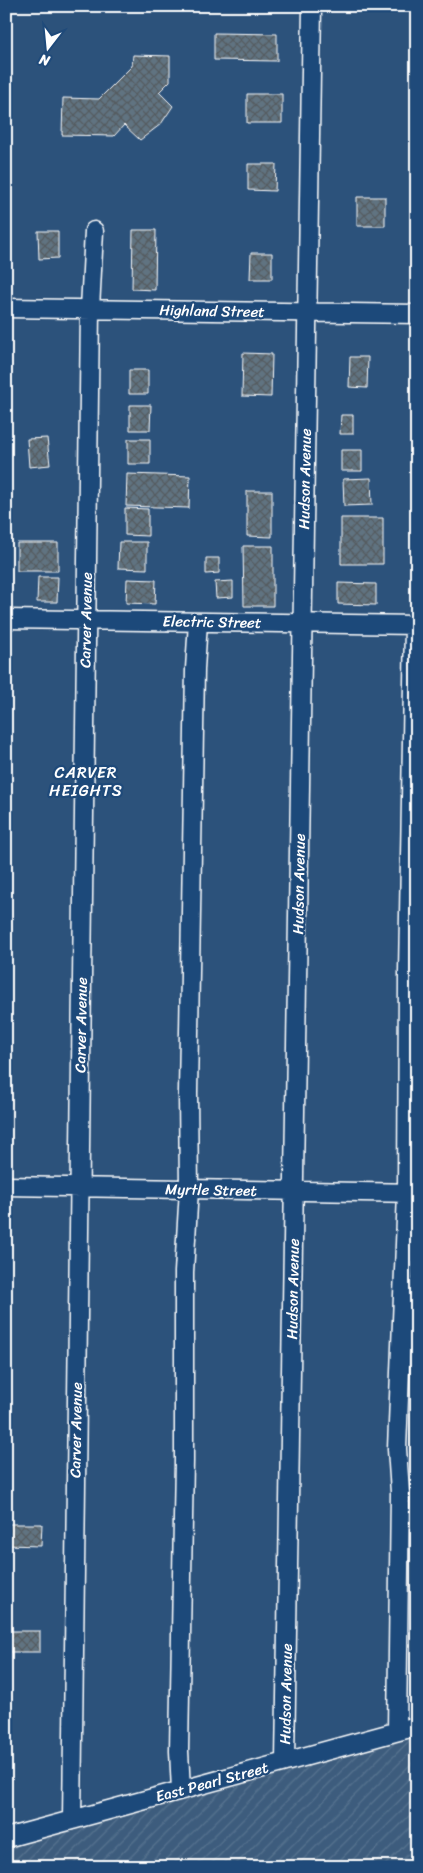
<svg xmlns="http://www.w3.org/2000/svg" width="423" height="1873" font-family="Sriracha,sans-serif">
<defs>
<pattern id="industrial-furrows" width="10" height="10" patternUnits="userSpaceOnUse" patternTransform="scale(1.25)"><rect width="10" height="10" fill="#3c5c7d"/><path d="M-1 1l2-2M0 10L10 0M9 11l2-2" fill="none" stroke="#597490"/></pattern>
<pattern id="building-cross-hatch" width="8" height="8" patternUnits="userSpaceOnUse" patternTransform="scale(1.25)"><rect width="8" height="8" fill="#607381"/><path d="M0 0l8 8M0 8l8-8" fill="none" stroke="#545c61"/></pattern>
</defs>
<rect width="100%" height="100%" fill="#2c527b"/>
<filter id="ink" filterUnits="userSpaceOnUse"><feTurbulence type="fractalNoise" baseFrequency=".02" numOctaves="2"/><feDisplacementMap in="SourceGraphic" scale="10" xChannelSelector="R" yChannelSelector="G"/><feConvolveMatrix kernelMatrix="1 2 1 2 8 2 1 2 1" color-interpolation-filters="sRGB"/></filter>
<g filter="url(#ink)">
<path fill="url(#industrial-furrows)" d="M417,1737V1867H6V1843Z"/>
<path fill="url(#building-cross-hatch)" stroke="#fff" d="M214,33L277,34V61L214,60Z
M133,55L170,56V81L159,92L173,106L161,124L140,140L124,125L114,136L62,135L63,98L99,99L132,66Z
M247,94H282V123H247Z
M248,164H276L275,191L248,190Z
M357,197H385V226H357Z
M133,230H156L155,290L132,289Z
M38,231H58V258L39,259Z
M251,253H272V279H250Z
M243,353L272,354L271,397L242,396Z
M350,357H368L367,388L349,387Z
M129,370H148V394H129Z
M130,405H151L150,430H130Z
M341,415H353V434H340Z
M47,438L50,465L29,467L27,439Z
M128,439H150V464H128Z
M341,450H362V471H341Z
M127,474L190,476L189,508L126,506Z
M371,478L372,505L344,506L343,479Z
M247,491H272V537L247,536Z
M125,508L148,509V536L125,535Z
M341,518H383V564H341Z
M119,542H147V569L118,568Z
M17,543H58V571H17Z
M243,546H273V606H244Z
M206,558H219V573L206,574Z
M38,577H58L57,602H37Z
M127,579L156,580L155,604L126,603Z
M233,581V597L216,598L215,582Z
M338,583L376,584V605L338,604Z
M6,1524H42L41,1546L6,1545Z
M6,1631H40V1652H6Z"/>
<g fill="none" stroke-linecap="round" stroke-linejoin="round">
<defs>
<path id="minor" d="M6,308L417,314
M6,619L417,625
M6,1186L417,1193
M397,1731L400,1492L397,1449L407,1193L408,973L414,625
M285,1762L312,6
M181,1790L179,1751L184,1460V1272L189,1189L188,1093L195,669L198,622
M72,1820L90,309L94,231
M6,1838L417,1726"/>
</defs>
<use href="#minor" stroke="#fff" stroke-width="21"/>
<use href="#minor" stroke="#1f4a7a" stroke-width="18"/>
</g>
</g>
<g text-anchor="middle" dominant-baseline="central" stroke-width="4.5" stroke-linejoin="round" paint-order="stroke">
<g font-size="15" fill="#fff" stroke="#1f4a7a">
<text transform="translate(212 311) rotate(1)">Highland Street</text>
<text transform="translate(305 479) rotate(-89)">Hudson Avenue</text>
<text transform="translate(86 620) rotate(-89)">Carver Avenue</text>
<text transform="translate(212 622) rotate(1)">Electric Street</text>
<text transform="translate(299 884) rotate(-89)">Hudson Avenue</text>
<text transform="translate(81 1025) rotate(-89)">Carver Avenue</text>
<text transform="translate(211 1190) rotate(1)">Myrtle Street</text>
<text transform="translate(293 1289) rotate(-89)">Hudson Avenue</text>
<text transform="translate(76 1430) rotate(-89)">Carver Avenue</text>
<text transform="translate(286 1694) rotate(-89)">Hudson Avenue</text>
<text transform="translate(212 1782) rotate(-15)">East Pearl Street</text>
</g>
<g font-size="16" letter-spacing="1" fill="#fff" stroke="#1f4a7a">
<text x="86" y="772">CARVER<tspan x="86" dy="18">HEIGHTS</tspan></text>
</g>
</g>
<rect width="423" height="1873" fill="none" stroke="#1f4a7a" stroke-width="25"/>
<rect x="12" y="12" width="398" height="1848" fill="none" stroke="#fff" stroke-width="2" filter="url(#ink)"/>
<g transform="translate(48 48) rotate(196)" stroke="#1f4a7a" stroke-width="4" paint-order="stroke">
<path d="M0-4L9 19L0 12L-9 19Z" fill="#ffffff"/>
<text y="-8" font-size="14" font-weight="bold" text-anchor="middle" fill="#ffffff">N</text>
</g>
</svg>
